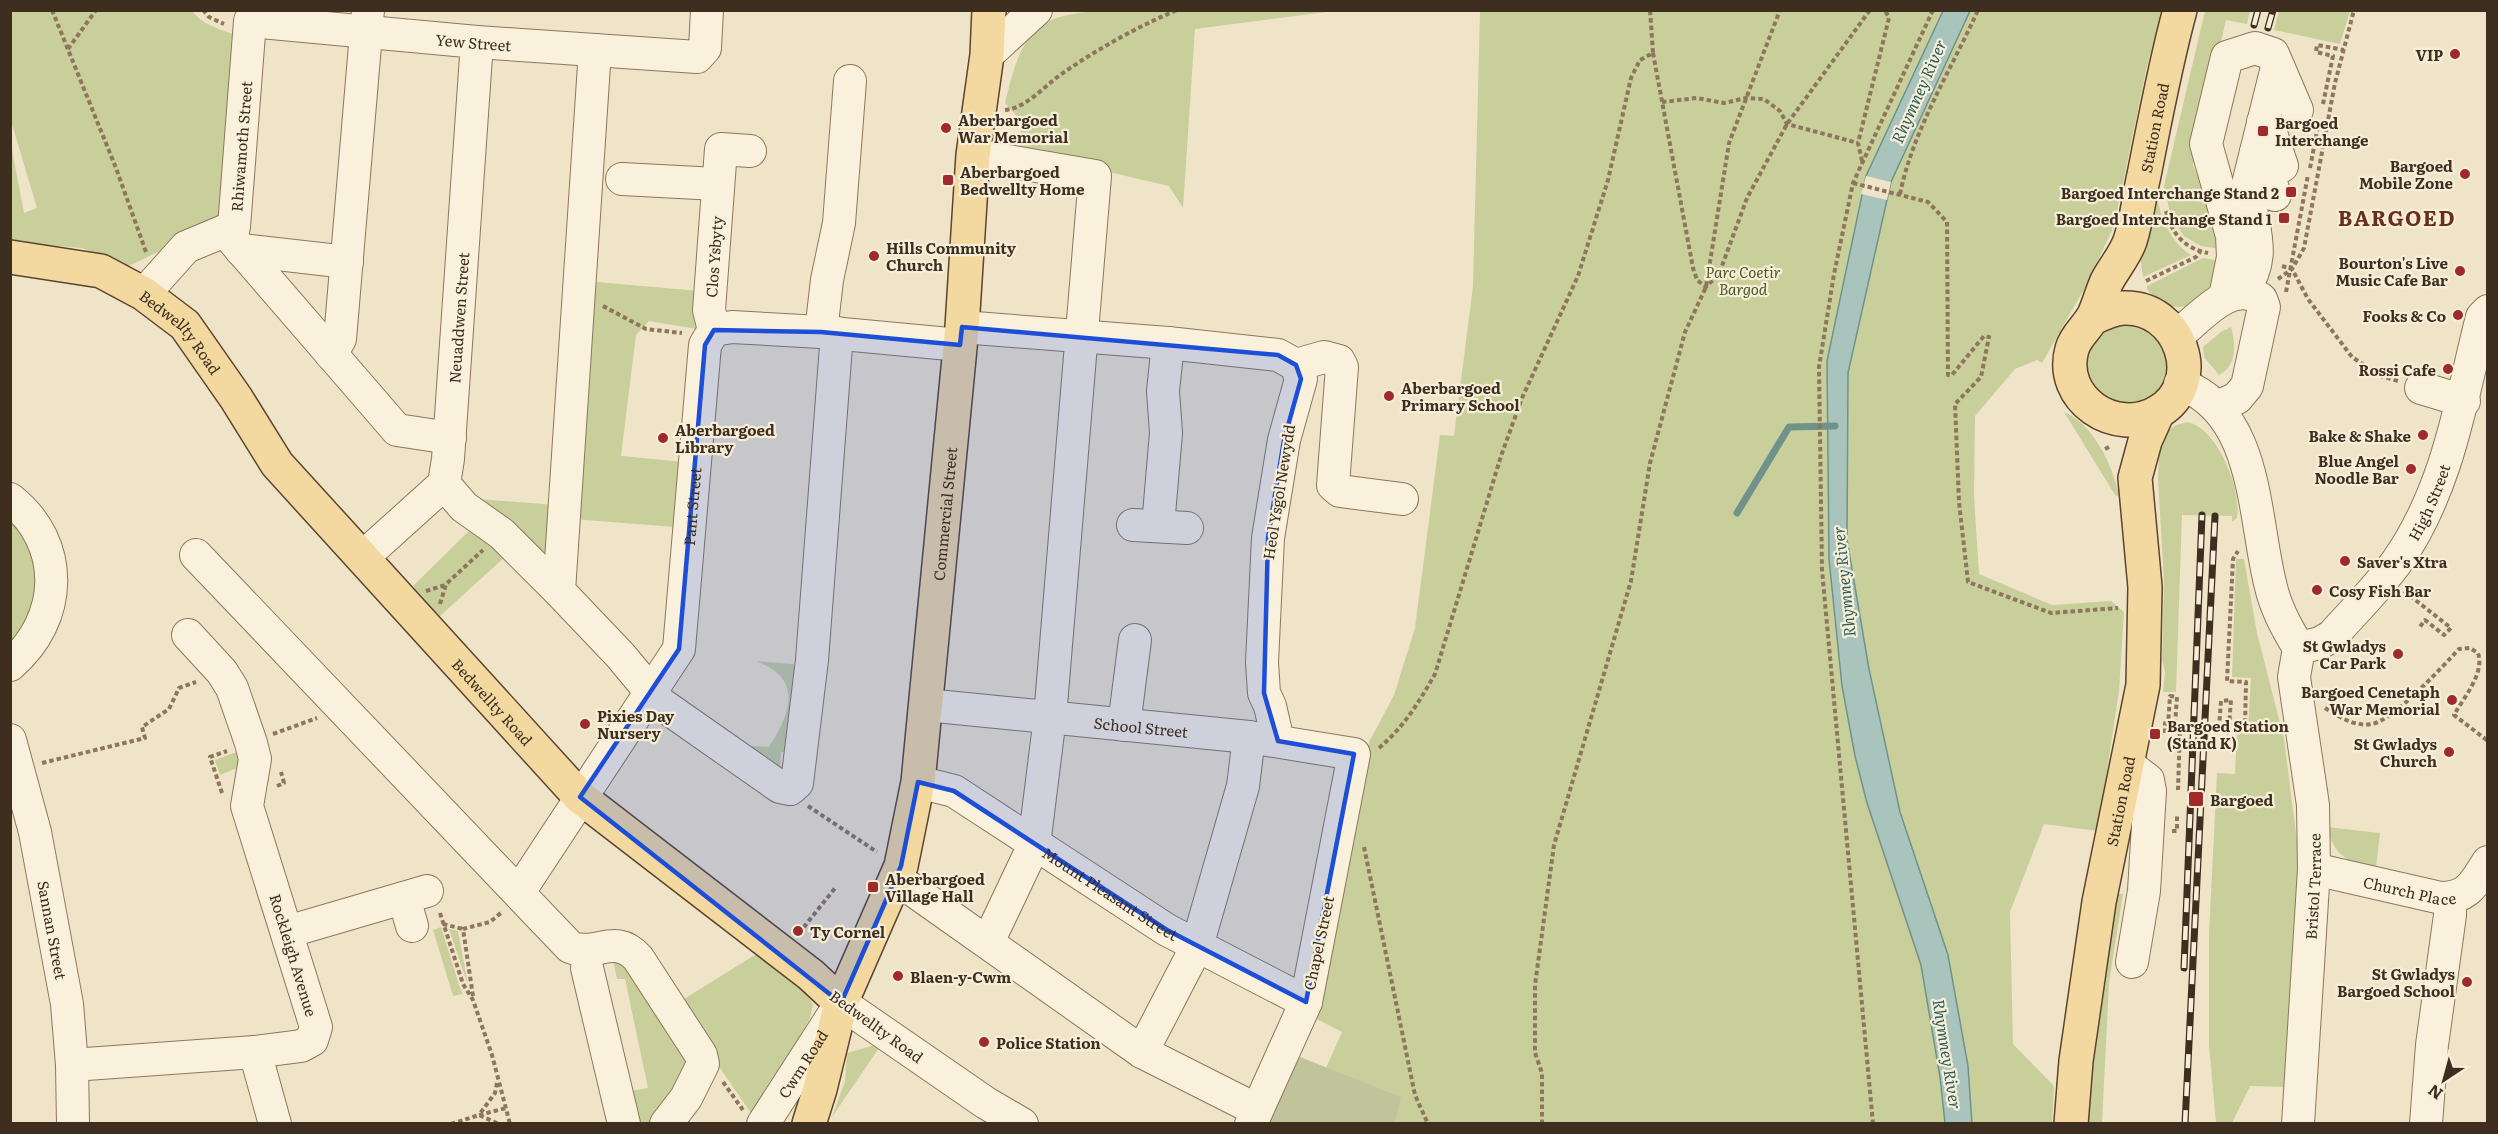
<svg xmlns="http://www.w3.org/2000/svg" width="2498" height="1134" font-family="Literata,serif">
<rect width="100%" height="100%" fill="#f0e4c8"/>
<path fill="#c9cf9b" d="M1095,10L1334,11L1195,29L1183,208L1169,186L1018,151L1022,122L1005,103C1013,71 1020,33 1054,19C1067,14 1082,13 1095,10Z
M11,11H192C202,24 218,29 233,34L219,222L129,266L81,248L11,242L10,139L24,213L37,208L11,121Z
M1480,11H2162L2147,66L2114,226L2087,284L2042,363L2037,360L2015,369L1975,416L1974,496L1979,574L2052,605L2111,601L2124,612L2119,691L2098,831L2044,824L2010,912L2013,1044L2054,1086L2052,1123H1972L1968,1066L1948,955L1900,812L1871,683L1842,687L1855,756L1867,803L1921,965L1940,1077L1945,1123H1395L1400,1097L1326,1068L1342,1032L1315,1018L1358,817L1369,742L1394,695L1415,628L1440,435L1454,436L1473,286Z
M2205,11H2250L2247,24L2226,20L2193,165L2219,227L2221,249L2201,246L2184,236L2171,217L2164,186Z
M2279,11V10L2350,11L2340,44L2274,30Z
M2155,188C2159,212 2169,242 2191,255L2143,277L2140,256Z
M2203,258L2222,261C2220,267 2219,274 2216,280C2202,311 2167,317 2147,289V286Z
M586,281L699,291L697,329L649,321L636,335L621,456L684,462L675,527L560,518L553,564L519,544L439,617L413,586L474,526L464,498L569,506Z
M2128,321L2159,335L2170,366L2164,388L2136,408L2094,395L2082,363L2096,333Z
M2231,327C2236,344 2237,366 2219,375L2204,357L2203,347L2221,332Z
M2064,412C2094,425 2112,464 2119,495L2116,496L2112,490Z
M2188,422C2218,429 2242,490 2237,518L2232,522V516L2182,515L2176,692H2163L2165,673L2162,659L2164,582L2158,479L2159,455L2169,430L2176,425Z
M11,509L26,522L45,590L11,653Z
M2236,559H2244L2257,633L2284,739L2303,889L2291,1087L2250,1086L2232,1123H2216L2209,1046V933L2217,773L2235,774L2237,731L2248,730L2251,678L2232,677Z
M757,661L802,665L793,753L781,752L780,766L792,768L789,774L754,758L752,746L769,747C782,727 801,693 777,673C772,668 764,665 757,661Z
M245,749L240,767L220,775L215,760Z
M2327,827L2380,833L2376,868C2347,861 2335,858 2327,827Z
M2111,893L2123,894L2109,983L2102,1123L2085,1124Z
M441,927L459,985L463,994L453,996L433,930Z
M449,929L458,931L468,985Z
M758,953L807,992L813,1005L810,1018L753,1116L676,1004Z
M616,954L694,1060L660,1123H636L630,1091L648,1088L625,979H617L613,960Z
M875,1045L879,1048L832,1117L845,1081L847,1053Z"/>
<path fill="#bfc49a" d="M1300,1057L1401,1097L1395,1123H1269Z"/>
<path fill="#a9c4bc" stroke="#6f938a" stroke-width="1.5" d="M1943,11H1970L1891,182L1848,373L1847,540L1869,669L1900,812L1948,955L1968,1066L1972,1124L1945,1123L1940,1077L1921,965L1867,803L1855,756L1842,686L1829,559L1827,361L1866,176Z"/>
<path fill="#f0e4c8" d="M1866,176L1891,182L1887,200L1861,194Z"/>
<g fill="none" stroke-linecap="round" stroke-linejoin="round">
<path stroke="#6f938a" stroke-width="7" d="M1737,513L1789,427L1835,426"/>
<defs>
<g id="minor">
<path d="M595,50L559,591L620,655L660,703L780,787L790,789L797,783L812,660L837,333"/>
<path d="M987,55L1036,10"/>
<path d="M2263,122L2269,127L2282,166"/>
<path d="M2256,152L2262,155L2275,195"/>
<path d="M973,155L1095,176L1050,717L1034,845L988,942"/>
<path d="M622,179L717,184"/>
<path d="M225,231L397,430L450,438"/>
<path d="M241,250L347,262"/>
<path d="M2242,292C2272,251 2247,224 2249,180L2277,67"/>
<path id="s1" d="M144,294L186,247L234,227L250,21L477,42L697,57L705,48L707,10"/>
<path d="M2225,297L2233,257L2232,236L2206,144L2227,57L2255,48L2273,54L2297,110"/>
<path d="M962,327L1168,343L1278,355L1296,365L1301,379L1284,440L1268,538L1262,662L1264,693L1270,706L1278,741"/>
<path id="s2" d="M714,330L709,310L721,149L750,151"/>
<path d="M821,332L827,280L839,223L850,81"/>
<path d="M2177,336C2199,319 2231,278 2261,299L2264,307L2247,386L2237,398L2217,407"/>
<path d="M331,354L340,339L368,10"/>
<path d="M1296,365L1324,357L1339,361L1342,367L1333,485L1340,491L1402,499"/>
<path d="M2180,384C2259,412 2253,519 2271,587C2276,609 2287,629 2299,648"/>
<path d="M2421,388L2464,401"/>
<path d="M444,484L464,507L502,534L559,591"/>
<path d="M10,499C66,543 64,619 10,665"/>
<path d="M1133,525L1187,528"/>
<path d="M1158,526L1166,433L1163,391L1168,343"/>
<path d="M196,555L570,947C597,958 614,932 638,958L701,1055L703,1064L686,1098L666,1124"/>
<path id="s3" d="M363,557L444,484L448,459L477,42"/>
<path id="s4" d="M2299,648L2320,643L2332,636C2354,611 2379,587 2398,560C2448,488 2461,400 2482,317L2488,311"/>
<path id="s5" d="M926,705L1249,737L1354,754L1306,1002L1251,1124"/>
<path d="M1124,725L1135,640"/>
<path id="s6" d="M10,740L35,832L67,1004L72,1065L73,1124"/>
<path d="M2127,764L2148,780L2150,791L2144,891L2132,962"/>
<path id="s7" d="M918,782L954,791L1167,930L1306,1002"/>
<path id="s8" d="M2314,869L2441,898C2469,898 2474,883 2488,862"/>
<path d="M895,881L910,888L1142,1052L1257,1110"/>
<path id="s9" d="M519,892L679,649L705,345L714,330L732,327L821,332L960,345"/>
<path d="M404,898L412,926"/>
<path d="M287,932L427,891"/>
<path d="M587,968L624,1124"/>
<path d="M255,1052L275,1124"/>
<path d="M1142,1052L1197,946L1243,786L1249,737"/>
<path d="M72,1065L255,1052L301,1046L312,1040L316,1027L247,806L255,759L251,743L232,688L222,672L188,635"/>
<path id="s10" d="M763,1124L841,1003L986,1103L1022,1124"/>
<path id="s11" d="M2298,1124L2314,869L2313,805L2294,677L2299,648"/>
<path d="M2426,1124L2432,1045L2450,915V898"/>
</g>
<g id="major">
<path id="s12" d="M10,257L101,271L144,294L185,325L236,398L277,464L580,797L811,975L841,1003"/>
<path id="s13" d="M2093,318C2103,313 2112,309 2123,308C2180,305 2208,383 2158,412C2115,437 2058,399 2072,349C2076,335 2088,327 2094,315C2099,304 2102,292 2107,281C2114,268 2125,255 2130,241C2137,220 2139,196 2144,175C2155,120 2165,65 2180,10"/>
<path id="s14" d="M809,1124L820,1089L841,1003L901,866L918,782L962,327L973,155L987,55L989,10"/>
<path id="s15" d="M2071,1124L2076,1061L2099,902L2143,685L2145,587L2135,478L2145,441L2158,412"/>
</g>
</defs>
<use href="#minor" stroke="#8d765c" stroke-width="34"/>
<use href="#major" stroke="#5b4430" stroke-width="36"/>
<path stroke="#8d765c" stroke-width="4" stroke-dasharray="4.5 3" stroke-linecap="butt" d="M52,10L116,168L146,252
M203,10L209,17L224,24
M68,49L96,10
M1653,53L1693,268L1697,280L1706,287L1719,274L1747,198L1787,124L1870,10
M1662,102L1697,98L1724,103L1746,98L1764,99L1780,111L1787,124L1858,143
M2323,104L2333,56L2316,52L2317,45L2344,50
M1005,110C1027,108 1045,85 1063,73C1099,48 1137,27 1177,10
M1862,161L1858,143L1889,18L1885,10
M2310,168L2318,126
M1853,183L1928,202L1947,222L1948,375H1952L1984,336L1989,337L1981,377L1955,404L1959,502L1968,582L2051,613L2118,608
M1900,194C1913,130 1951,70 1978,10
M2166,211C2171,233 2185,249 2208,253
M2282,266L2292,269L2308,299L2352,357L2381,376L2398,381
M2278,279L2292,269L2304,248L2335,83L2354,10
M2146,281L2196,257L2200,252
M2286,292L2308,175
M603,306L646,329L682,333
M2105,449L2109,447
M426,591L445,585
M2404,591L2451,628L2444,635L2425,620L2419,628
M440,604L446,584L483,550
M2325,708C2339,717 2355,727 2372,724C2394,720 2443,666 2459,649L2470,648L2478,653C2485,673 2464,697 2454,715L2488,741
M2175,724L2177,697L2170,696L2168,725L2180,726L2178,790
M2219,728L2221,701L2231,700L2229,726H2245L2246,682L2227,681L2233,559L2238,551
M273,734L317,718
M1379,748C1404,727 1419,702 1435,674L1501,456L1522,398L1578,276L1608,180L1631,78L1640,60L1653,53L1650,10
M42,763L145,738L142,727L169,709L179,688L196,682
M277,786L284,783L281,772
M222,793L210,757L227,751
M808,806L877,852
M2172,831H2177V816
M1364,847L1415,1095L1428,1124
M440,913L463,984L473,1000L492,1055L510,1124
M443,924L463,929
M799,933L836,887
M473,996L463,929L490,922L502,912
M723,1082L743,1110
M497,1083L495,1093L479,1115L506,1108
M451,1124L479,1115L499,1124
M1542,1124V1073L1535,1053V985L1554,845L1631,581L1650,463L1685,332L1706,287L1729,143L1780,10
M1873,1124L1822,570L1819,367L1834,274L1853,183L1933,10"/>
<use href="#minor" stroke="#faf1dc" stroke-width="32"/>
<use href="#major" stroke="#f3d9a0" stroke-width="33"/>
<defs>
<path id="rail" d="M2254,25L2258,10
M2268,28L2273,10
M2184,968L2202,515
M2185,1124L2215,516"/>
</defs>
<use href="#rail" stroke="#3d2e20" stroke-width="7"/>
<use href="#rail" stroke="#f7eed8" stroke-width="4.5" stroke-dasharray="14" stroke-linecap="butt"/>
<path stroke="#8d765c" stroke-width="4" stroke-dasharray="4.5 3" stroke-linecap="butt" d="M2165,733V723L2228,728L2227,735"/>
</g>
<path fill="#1d4ed8" fill-opacity="0.2" stroke="#1d4ed8" stroke-width="4.5" stroke-linejoin="round" d="M962,327L1278,355L1296,365L1301,379L1284,440L1268,538L1264,693L1278,741L1354,754L1306,1002L1167,930L954,791L918,782L901,866L841,1003L580,797L679,649L705,345L714,330L821,332L960,345Z"/>
<g fill="#9e2a2b" stroke="#f7eed8" stroke-width="2">
<circle cx="2455" cy="54" r="6"/>
<circle cx="946" cy="128" r="6"/>
<rect x="2257" y="125" width="12" height="12" rx="3"/>
<circle cx="2465" cy="174" r="6"/>
<rect x="942" y="174" width="12" height="12" rx="3"/>
<rect x="2285" y="186" width="12" height="12" rx="3"/>
<rect x="2278" y="212" width="12" height="12" rx="3"/>
<circle cx="874" cy="256" r="6"/>
<circle cx="2460" cy="271" r="6"/>
<circle cx="2458" cy="315" r="6"/>
<circle cx="2448" cy="369" r="6"/>
<circle cx="1389" cy="396" r="6"/>
<circle cx="2423" cy="435" r="6"/>
<circle cx="663" cy="438" r="6"/>
<circle cx="2411" cy="469" r="6"/>
<circle cx="2345" cy="561" r="6"/>
<circle cx="2317" cy="590" r="6"/>
<circle cx="2398" cy="654" r="6"/>
<circle cx="2452" cy="700" r="6"/>
<circle cx="585" cy="724" r="6"/>
<rect x="2149" y="728" width="12" height="12" rx="3"/>
<circle cx="2449" cy="752" r="6"/>
<rect x="2188" y="791" width="16" height="16" rx="3"/>
<rect x="867" y="881" width="12" height="12" rx="3"/>
<circle cx="798" cy="931" r="6"/>
<circle cx="898" cy="976" r="6"/>
<circle cx="2467" cy="982" r="6"/>
<circle cx="984" cy="1042" r="6"/>
</g>
<g text-anchor="middle" dominant-baseline="central" stroke-width="4.5" stroke-linejoin="round" paint-order="stroke">
<g font-size="15" fill="#3d2e20" stroke="#f7eed8">
<text stroke="none"><textPath href="#s1" startOffset="546">Yew Street</textPath></text>
<text stroke="none"><textPath href="#s13" startOffset="556">Station Road</textPath></text>
<text stroke="none"><textPath href="#s1" startOffset="196">Rhiwamoth Street</textPath></text>
<text stroke="none"><textPath href="#s2" startOffset="74">Clos Ysbyty</textPath></text>
<text stroke="none"><textPath href="#s3" startOffset="276">Neuaddwen Street</textPath></text>
<text stroke="none"><textPath href="#s12" startOffset="194">Bedwellty Road</textPath></text>
<text transform="translate(1278 492) rotate(-81)">Heol Ysgol Newydd</text>
<text stroke="none"><textPath href="#s4" startOffset="202">High Street</textPath></text>
<text stroke="none"><textPath href="#s9" startOffset="434">Pant Street</textPath></text>
<text stroke="none"><textPath href="#s14" startOffset="630">Commercial Street</textPath></text>
<text stroke="none"><textPath href="#s12" startOffset="680">Bedwellty Road</textPath></text>
<text stroke="none"><textPath href="#s5" startOffset="216">School Street</textPath></text>
<text stroke="none"><textPath href="#s15" startOffset="327">Station Road</textPath></text>
<text stroke="none"><textPath href="#s11" startOffset="238">Bristol Terrace</textPath></text>
<text stroke="none"><textPath href="#s8" startOffset="98">Church Place</textPath></text>
<text stroke="none"><textPath href="#s7" startOffset="224">Mount Pleasant Street</textPath></text>
<text stroke="none"><textPath href="#s6" startOffset="195">Sannan Street</textPath></text>
<text transform="translate(1318 943) rotate(-78)">Chapel Street</text>
<text transform="translate(294 955) rotate(73)">Rockleigh Avenue</text>
<text transform="translate(877 1026) rotate(36)">Bedwellty Road</text>
<text stroke="none"><textPath href="#s10" startOffset="72">Cwm Road</textPath></text>
</g>
<g font-size="15" font-weight="bold" fill="#3d2e20" stroke="#f7eed8" text-anchor="start">
<text x="2443" y="54" text-anchor="end">VIP</text>
<text x="958" y="119">Aberbargoed<tspan x="958" dy="17">War Memorial</tspan></text>
<text x="2275" y="122">Bargoed<tspan x="2275" dy="17">Interchange</tspan></text>
<text x="2453" y="165" text-anchor="end">Bargoed<tspan x="2453" dy="17">Mobile Zone</tspan></text>
<text x="960" y="171">Aberbargoed<tspan x="960" dy="17">Bedwellty Home</tspan></text>
<text x="2279" y="192" text-anchor="end">Bargoed Interchange Stand 2</text>
<text x="2272" y="218" text-anchor="end">Bargoed Interchange Stand 1</text>
<text x="886" y="247">Hills Community<tspan x="886" dy="17">Church</tspan></text>
<text x="2448" y="262" text-anchor="end">Bourton's Live<tspan x="2448" dy="17">Music Cafe Bar</tspan></text>
<text x="2446" y="315" text-anchor="end">Fooks &amp; Co</text>
<text x="2436" y="369" text-anchor="end">Rossi Cafe</text>
<text x="1401" y="387">Aberbargoed<tspan x="1401" dy="17">Primary School</tspan></text>
<text x="675" y="429">Aberbargoed<tspan x="675" dy="17">Library</tspan></text>
<text x="2411" y="435" text-anchor="end">Bake &amp; Shake</text>
<text x="2399" y="460" text-anchor="end">Blue Angel<tspan x="2399" dy="17">Noodle Bar</tspan></text>
<text x="2357" y="561">Saver's Xtra</text>
<text x="2329" y="590">Cosy Fish Bar</text>
<text x="2386" y="645" text-anchor="end">St Gwladys<tspan x="2386" dy="17">Car Park</tspan></text>
<text x="2440" y="691" text-anchor="end">Bargoed Cenetaph<tspan x="2440" dy="17">War Memorial</tspan></text>
<text x="597" y="715">Pixies Day<tspan x="597" dy="17">Nursery</tspan></text>
<text x="2167" y="725">Bargoed Station<tspan x="2167" dy="17">(Stand K)</tspan></text>
<text x="2437" y="743" text-anchor="end">St Gwladys<tspan x="2437" dy="17">Church</tspan></text>
<text x="2210" y="799">Bargoed</text>
<text x="885" y="878">Aberbargoed<tspan x="885" dy="17">Village Hall</tspan></text>
<text x="810" y="931">Ty Cornel</text>
<text x="2455" y="973" text-anchor="end">St Gwladys<tspan x="2455" dy="17">Bargoed School</tspan></text>
<text x="910" y="976">Blaen-y-Cwm</text>
<text x="996" y="1042">Police Station</text>
</g>
<g font-size="15" font-style="italic" fill="#4d5a26" stroke="#f7eed8">
<text x="1743" y="271">Parc Coetir<tspan x="1743" dy="17">Bargod</tspan></text>
</g>
<g font-size="16" font-style="italic" fill="#2f5d5a" stroke="#f7eed8">
<text transform="translate(1918 91) rotate(-66)">Rhymney River</text>
<text transform="translate(1843 582) rotate(-96)">Rhymney River</text>
<text transform="translate(1948 1054) rotate(81)">Rhymney River</text>
</g>
<g font-size="21" font-weight="bold" letter-spacing="1.5" fill="#6b2e1e" stroke="#f7eed8">
<text x="2397" y="216">BARGOED</text>
</g>
</g>
<rect width="2498" height="1134" fill="none" stroke="#3d2e20" stroke-width="24"/>
<g transform="translate(2444 1080) rotate(216)" stroke="#f7eed8" stroke-width="4.5" paint-order="stroke">
<path d="M0-4.5L10 22L0 15L-10 22Z" fill="#3d2e20"/>
<text y="-9" font-size="16" font-weight="bold" text-anchor="middle" fill="#3d2e20">N</text>
</g>
</svg>
